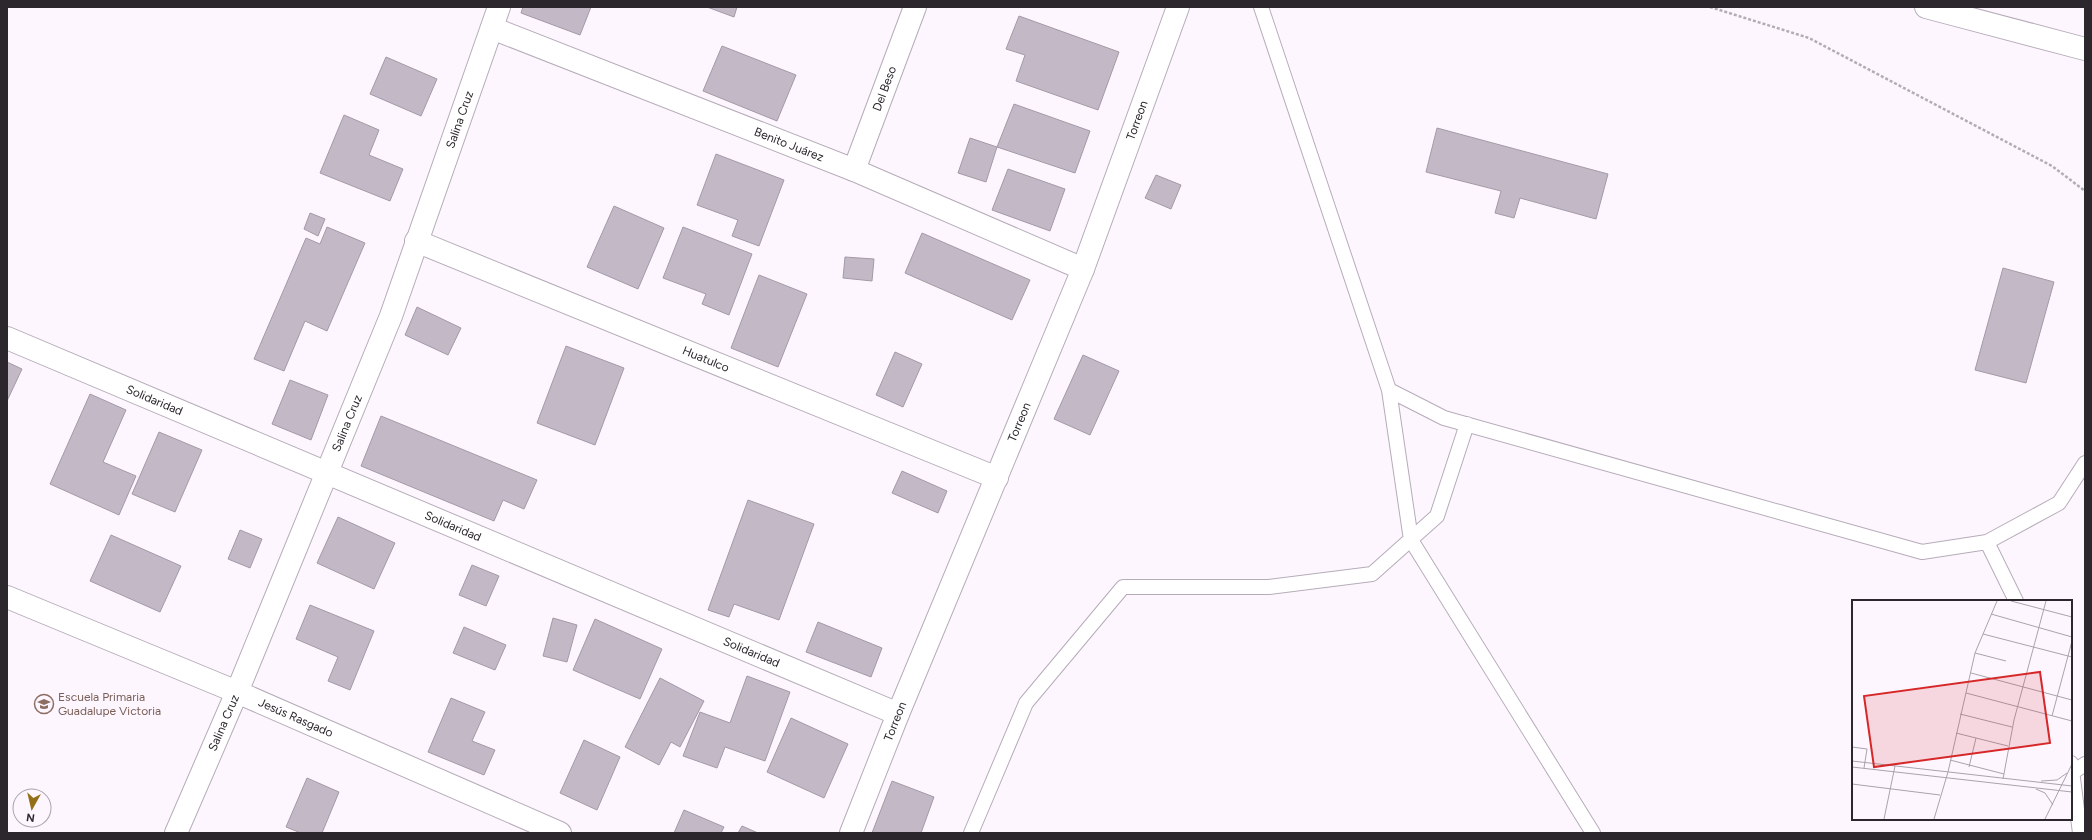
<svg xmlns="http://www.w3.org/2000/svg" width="2092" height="840" font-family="Figtree,sans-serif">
<rect width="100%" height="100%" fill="#fdf6ff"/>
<path fill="#c3b8c6" stroke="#a49aa7" d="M523,7H591L580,35L521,13Z
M707,7H737L734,17Z
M1019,16L1119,52L1098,110L1016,81L1025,55L1006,49Z
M722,46L796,75L777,121L703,91Z
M386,57L437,79L421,116L370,94Z
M1014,104L1090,131L1075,173L997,147Z
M344,115L379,130L369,155L403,169L390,201L320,173Z
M1437,128L1608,174L1596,219L1520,198L1514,218L1495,213L1501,191L1426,172Z
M970,138L997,147L986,182L958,173Z
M716,154L784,180L759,246L732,236L738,220L697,205Z
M1008,169L1065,189L1050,231L992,210Z
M1156,175L1181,185L1171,209L1145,198Z
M614,206L664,228L638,289L587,267Z
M310,213L325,219L318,236L304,229Z
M327,227L365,243L327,331L305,321L284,371L254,359L306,238L320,244Z
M683,227L752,254L729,315L702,304L706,294L663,278Z
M922,233L1030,280L1012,320L905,273Z
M845,257L874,259L872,281L843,278Z
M2003,268L2054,282L2026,383L1975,370Z
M759,275L807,294L778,367L731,348Z
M417,307L461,328L448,355L405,335Z
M566,346L624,368L595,445L537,423Z
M895,352L922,364L903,407L876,395Z
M1083,355L1119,371L1090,435L1054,419Z
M7,362L22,369L7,401Z
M290,380L328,395L311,440L272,424Z
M90,394L126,410L103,462L136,476L119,515L50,484Z
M381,416L537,480L524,509L503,500L494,521L361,466Z
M159,432L202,450L175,512L132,494Z
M902,471L947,491L938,513L892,493Z
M748,500L814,524L779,620L734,604L729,617L708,610Z
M338,517L395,543L374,589L317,563Z
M240,530L262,539L250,568L228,559Z
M111,535L181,566L160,612L90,581Z
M472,565L499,576L486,606L459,595Z
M310,605L374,631L350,690L328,681L338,657L296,639Z
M553,618L577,625L567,662L543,656Z
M595,619L662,649L640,699L573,670Z
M818,622L882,648L871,677L806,652Z
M464,627L506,645L495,670L453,653Z
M747,676L790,692L765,761L725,747L717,768L683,756L700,712L730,723Z
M660,678L704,701L680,747L671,742L659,765L625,747Z
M451,698L485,712L472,741L495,750L484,775L428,752Z
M791,718L848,744L824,798L767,772Z
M584,740L620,757L597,810L560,793Z
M307,778L339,792L322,833H301L286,827Z
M892,781L934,797L921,833H872Z
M684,810L724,827L721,833H674Z
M742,826L758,833H738Z"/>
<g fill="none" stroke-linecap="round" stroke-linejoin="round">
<defs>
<path id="service" d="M1261,7L1389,390L1444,418L1922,552L1987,542L2059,503L2085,463
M1389,390L1411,540L1593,833
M1987,542L2016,601
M2071,763L2080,833
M2072,773L2085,764
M971,833L1026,703L1123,587H1269L1372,574L1437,516L1467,424"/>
<g id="minor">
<path id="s1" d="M492,28L854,170L1083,269"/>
<path id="s2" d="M854,170L915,7"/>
<path id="s3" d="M416,241L997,478"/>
<path id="s4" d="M7,338L898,714"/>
<path id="s5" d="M7,597L237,692L560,833"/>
<path id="s6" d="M176,833L237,692L391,316L499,7"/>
<path id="s7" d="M851,833L898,714L1083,269L1178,7"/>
</g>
<path id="primary" d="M1926,7L2085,49"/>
</defs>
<use href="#service" stroke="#b6acb9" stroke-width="16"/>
<use href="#minor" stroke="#b6acb9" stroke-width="24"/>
<use href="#primary" stroke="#b6acb9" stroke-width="24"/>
<path stroke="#b2acb4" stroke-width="2.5" stroke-dasharray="3 2" stroke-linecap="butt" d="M1710,7L1809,38L2052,166L2085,191"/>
<use href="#service" stroke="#fff" stroke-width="14"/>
<use href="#minor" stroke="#fff" stroke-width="22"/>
<use href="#primary" stroke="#fff" stroke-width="22"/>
</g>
<defs>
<symbol id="school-ring" viewBox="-11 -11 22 22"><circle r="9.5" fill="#fdf6ff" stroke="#8d6e63" stroke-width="1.5"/><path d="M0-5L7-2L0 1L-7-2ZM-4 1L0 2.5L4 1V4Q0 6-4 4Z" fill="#8d6e63"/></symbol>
</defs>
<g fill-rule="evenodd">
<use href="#school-ring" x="33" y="693" width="22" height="22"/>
</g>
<g text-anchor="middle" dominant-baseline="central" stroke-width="3" stroke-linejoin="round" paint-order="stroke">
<g font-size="12" fill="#2b272c" stroke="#fdf6ff">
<text stroke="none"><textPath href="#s2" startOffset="87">Del Beso</textPath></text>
<text stroke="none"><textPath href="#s6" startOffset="768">Salina Cruz</textPath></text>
<text stroke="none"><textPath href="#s7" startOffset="768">Torreon</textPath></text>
<text stroke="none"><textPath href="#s1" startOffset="319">Benito Juárez</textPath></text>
<text stroke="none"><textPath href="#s3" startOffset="313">Huatulco</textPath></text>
<text stroke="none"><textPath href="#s4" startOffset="160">Solidaridad</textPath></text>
<text stroke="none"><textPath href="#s7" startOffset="444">Torreon</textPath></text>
<text stroke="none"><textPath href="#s6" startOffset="444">Salina Cruz</textPath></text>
<text stroke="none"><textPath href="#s4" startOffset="484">Solidaridad</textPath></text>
<text stroke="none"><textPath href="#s4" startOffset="808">Solidaridad</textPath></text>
<text stroke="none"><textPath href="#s5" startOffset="313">Jesús Rasgado</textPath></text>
<text stroke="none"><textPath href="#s7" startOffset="120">Torreon</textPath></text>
<text stroke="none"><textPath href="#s6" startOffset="120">Salina Cruz</textPath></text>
</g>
<g font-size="12" fill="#785e54" stroke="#fdf6ff" text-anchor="start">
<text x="58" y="697">Escuela Primaria<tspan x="58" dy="14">Guadalupe Victoria</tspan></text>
</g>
</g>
<g transform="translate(1852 600)">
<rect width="220" height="220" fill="#fdf6ff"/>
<path fill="none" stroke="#a9a3ab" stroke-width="1" d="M159,1L220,17M139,14L220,37M131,34L220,57M123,53L154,61M119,73L220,100M114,93L220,121M108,114L160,127M200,116L220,41M104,133L156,146M0,147L15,149L12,168M98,160L152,174M0,161L220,186M0,167L220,192M117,167L124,138M151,179L162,120L194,1M189,181L205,180L215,173M0,184L88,195M184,189L193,193L201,205M32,219L43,166M82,219L96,172L123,53L145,1M193,219L220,164"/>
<path fill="#d62828" fill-opacity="0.15" stroke="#d62828" stroke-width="2" d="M188,72L198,143L22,167L12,96Z"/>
<rect width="220" height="220" fill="none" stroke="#2b272c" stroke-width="2"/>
</g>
<rect width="2092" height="840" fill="none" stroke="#2b272c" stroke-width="16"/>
<g transform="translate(32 808) rotate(188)"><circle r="19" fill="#fdf6ff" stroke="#a9a3ab"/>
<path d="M0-3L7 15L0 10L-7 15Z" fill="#946f18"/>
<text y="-6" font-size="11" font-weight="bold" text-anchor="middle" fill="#2b272c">N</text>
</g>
</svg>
